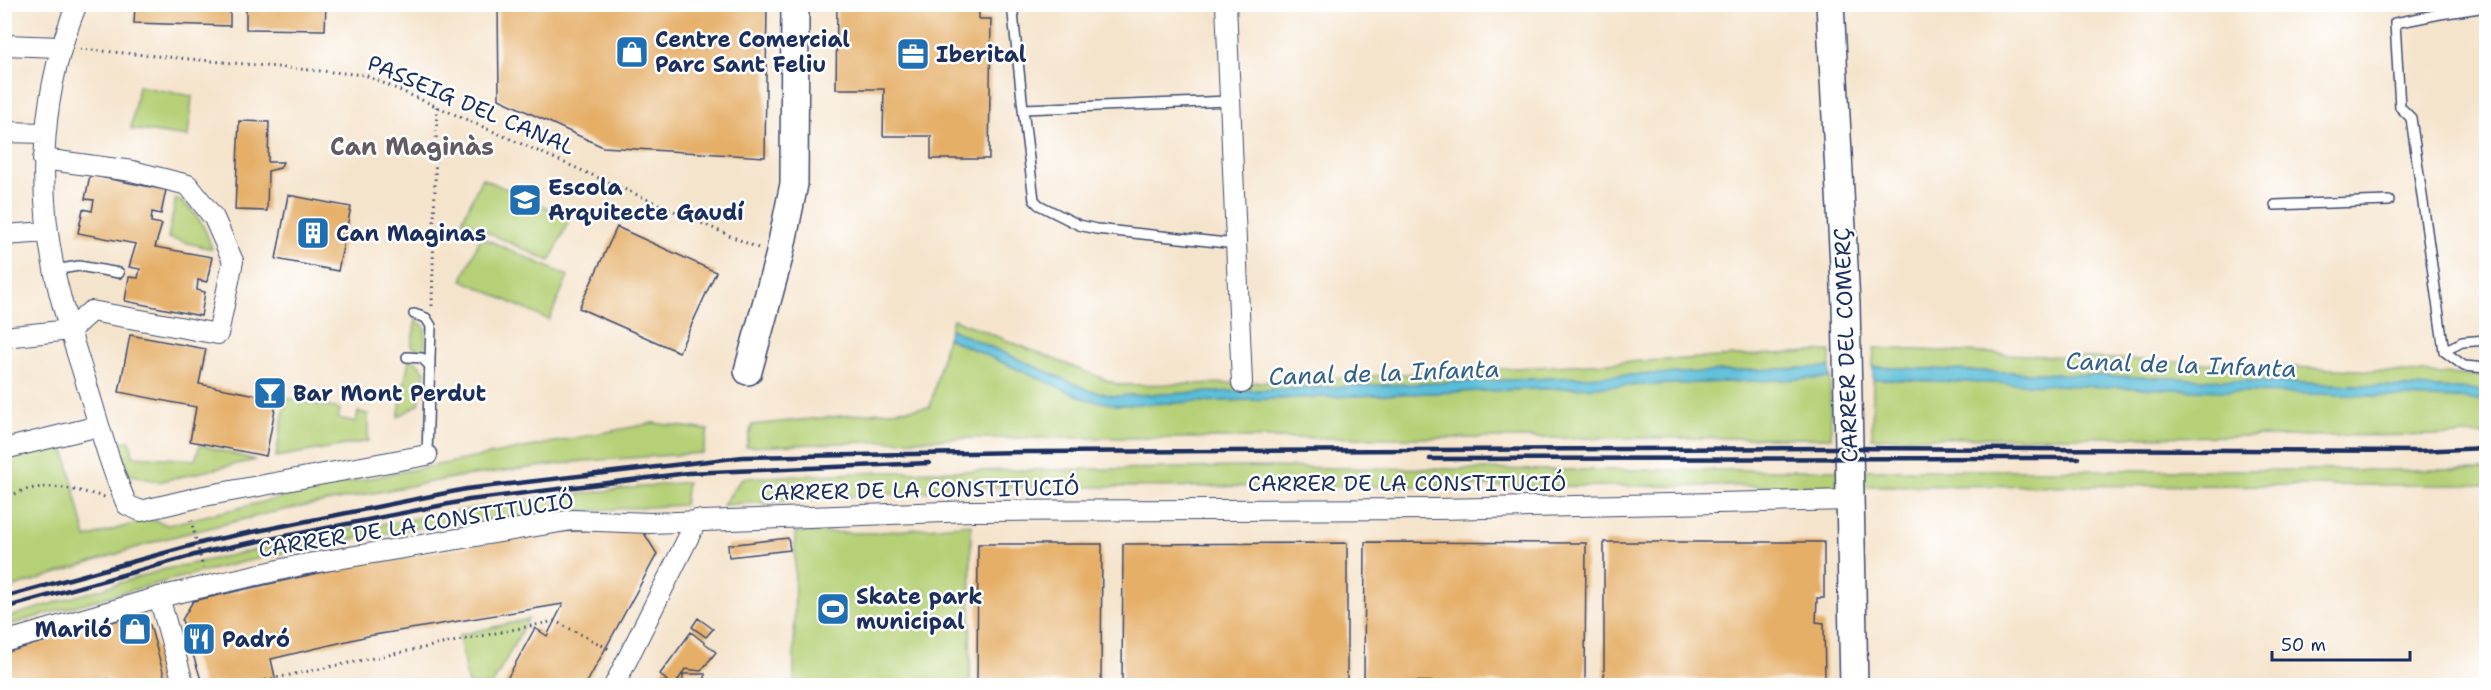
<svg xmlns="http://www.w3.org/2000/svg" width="2491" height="690" font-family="'Shantell Sans',sans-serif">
<rect width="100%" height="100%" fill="#fff"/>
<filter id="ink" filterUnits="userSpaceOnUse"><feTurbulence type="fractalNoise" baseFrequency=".0167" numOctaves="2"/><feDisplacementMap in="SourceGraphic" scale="12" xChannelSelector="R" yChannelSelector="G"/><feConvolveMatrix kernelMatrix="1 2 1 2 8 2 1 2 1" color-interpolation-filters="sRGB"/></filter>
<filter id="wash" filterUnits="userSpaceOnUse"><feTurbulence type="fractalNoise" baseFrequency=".008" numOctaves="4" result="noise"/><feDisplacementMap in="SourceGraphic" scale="24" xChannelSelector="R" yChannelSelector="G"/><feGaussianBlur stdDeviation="1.35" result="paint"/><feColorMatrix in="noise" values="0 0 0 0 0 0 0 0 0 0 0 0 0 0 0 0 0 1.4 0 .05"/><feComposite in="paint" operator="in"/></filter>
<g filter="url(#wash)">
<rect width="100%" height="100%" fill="#f5e4cc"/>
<path fill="#b5d076" stroke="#68806a" stroke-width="1.5" d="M138,86L192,96L188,137L131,129Z
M482,178L570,218L550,261L462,221Z
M176,198C197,211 205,226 212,249L168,238Z
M481,237L568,276L549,320L462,280Z
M953,319L1119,385L1242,383L1830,351V367L1114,396L1088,390L950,329Z
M416,320L425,327V353L411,346Z
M947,338L1086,399L1117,405L1830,378L1831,438H966L746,447L752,425L930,407Z
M1874,348L2486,376V390L1873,367Z
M409,360L416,361L425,372L419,404L398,417Z
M1917,378L2486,400V435L1872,438L1873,379Z
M286,398L340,409L338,418L356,422L358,412L368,414V441L276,457Z
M653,423L708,430L703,453L584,461L457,477L269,513L160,540L5,590L4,453L62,439L86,538L149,519L168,525L325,487Z
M130,441L133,456L195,460L200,445L255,460L158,482L129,474L118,442Z
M1250,467L1574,470H2486V485L993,487L723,505L742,478L884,472Z
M687,482L684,505C593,510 502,515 412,529C274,550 138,587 5,626V618L162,570L353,529L523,500Z
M971,524L970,685H794L795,532L872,533Z
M528,619L492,685H468L459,635Z"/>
<path fill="#59bdd7" stroke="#3a769a" stroke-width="1.5" d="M950,329L1088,390L1114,396L1830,367V378L1117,405L1086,399L947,338Z
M1873,367L2486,390V400L1873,379Z"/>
<g id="blocks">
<path fill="#e5af68" d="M135,4H230V26L134,23Z
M246,4H326L325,30L246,29Z
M498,4H767L765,157L603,147L499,99Z
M837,4H979V19H991L989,159H931V136H883L884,89H836Z
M239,121L269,122L268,162H283L280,168L268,171L267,211L235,210Z
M90,175L166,190L161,214L152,212L151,222L162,224L155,247L212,257L207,282L198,280L197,290L205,292L201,316L125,301L129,277L138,278L140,269L129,267L136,244L78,233L83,209L92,211L94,200L85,199Z
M288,195L351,207L338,271L276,259Z
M617,227L716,272L679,352L579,308Z
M130,335L206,349L199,384L277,399L266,456L190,441L196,407L119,392Z
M641,528L657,554L585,686H503L535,628L547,636L563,604L368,636L271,659L277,686H203L182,620L193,601L354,565L553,532Z
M788,538L790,550L729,557L728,545Z
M1365,542L1586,543L1585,683L1364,681Z
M1604,542H1824V598H1817L1816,622L1824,623L1825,679H1604Z
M1347,543V681H1122L1123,544Z
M978,544H1102L1101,682H977Z
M133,616L150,625L167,686H110L108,679L89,686H4V653Z
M698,618L713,629L706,637L692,627Z
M691,632L716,652L701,671L685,669L677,682H683V674H705V686H653L654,682H668L660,674Z"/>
</g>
</g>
<g filter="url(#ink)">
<use href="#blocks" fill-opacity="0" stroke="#3c4a6e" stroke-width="1.5"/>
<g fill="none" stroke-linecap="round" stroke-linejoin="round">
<defs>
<path id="lane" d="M1012,4L1023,109L1230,101
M2439,4L2440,14L2395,23L2400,107L2411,118L2444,351L2464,366L2486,368
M1968,5V4
M2440,14L2486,7
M1023,109L1034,200L1039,205L1079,225L1096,229L1236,244
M2275,205L2389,201
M54,270L79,266L119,273
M414,314L426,318L431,326L427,455
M2444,351L2462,342L2486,340
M407,357L422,358L430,366"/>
<path id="street" d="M77,4C42,88 36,181 54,269C61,306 74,343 85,379C98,421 109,464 127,505L141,511L204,496L427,455
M1226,4L1242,383
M4,45L60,47
M4,132L45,133
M4,235L48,232
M4,337L70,330L91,311L218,334L233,261L214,218L188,185L132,171L43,159
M4,449L99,426
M159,597L184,686
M4,642L159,597L301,565L572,520L650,523L972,511L1437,509L1851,500
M614,686L697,520"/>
<path id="secondary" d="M1830,4L1846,304L1854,686
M748,371L779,257L794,184L795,4"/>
</defs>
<use href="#lane" stroke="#3c4a6e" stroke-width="12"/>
<use href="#street" stroke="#3c4a6e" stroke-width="22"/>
<use href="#secondary" stroke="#3c4a6e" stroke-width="30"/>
<path stroke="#3c4a6e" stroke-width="3" stroke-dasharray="1.5 4.5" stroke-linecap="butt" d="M80,49L365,75L758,248
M432,306L437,104
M4,499C39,479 68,488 105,497
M191,520L194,532
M200,556L203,568
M236,686L555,621L611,650"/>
<use href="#lane" stroke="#fff" stroke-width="9"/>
<use href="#street" stroke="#fff" stroke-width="20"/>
<use href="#secondary" stroke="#fff" stroke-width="27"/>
<path stroke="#1b2f5e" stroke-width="4.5" d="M1430,459L2078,458
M4,597L208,541L466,489L743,457L1028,452L1837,448L2418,451L2486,448
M4,608L209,551L469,500L688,473L929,463"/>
<path stroke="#3c4a6e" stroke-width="3" stroke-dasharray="1.5 4.5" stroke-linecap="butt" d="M194,532L200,556"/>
</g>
</g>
<defs>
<symbol id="shop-square" viewBox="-11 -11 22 22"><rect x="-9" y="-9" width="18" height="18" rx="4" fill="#1f6fb2" stroke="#fff"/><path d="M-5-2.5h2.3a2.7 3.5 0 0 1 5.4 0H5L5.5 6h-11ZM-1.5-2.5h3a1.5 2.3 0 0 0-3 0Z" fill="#fff"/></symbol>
<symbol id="office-square" viewBox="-11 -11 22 22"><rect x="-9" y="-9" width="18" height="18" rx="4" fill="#1f6fb2" stroke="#fff"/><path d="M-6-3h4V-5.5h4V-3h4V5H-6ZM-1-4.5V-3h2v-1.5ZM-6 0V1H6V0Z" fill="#fff"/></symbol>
<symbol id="school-square" viewBox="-11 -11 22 22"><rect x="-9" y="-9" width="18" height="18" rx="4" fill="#1f6fb2" stroke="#fff"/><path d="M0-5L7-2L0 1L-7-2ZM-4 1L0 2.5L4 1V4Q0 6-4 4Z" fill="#fff"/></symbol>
<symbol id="building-square" viewBox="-11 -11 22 22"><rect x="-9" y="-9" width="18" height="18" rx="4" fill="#1f6fb2" stroke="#fff"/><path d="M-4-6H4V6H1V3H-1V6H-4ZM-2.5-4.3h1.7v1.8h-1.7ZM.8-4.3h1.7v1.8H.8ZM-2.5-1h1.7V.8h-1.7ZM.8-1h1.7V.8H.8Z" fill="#fff"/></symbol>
<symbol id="bar-square" viewBox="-11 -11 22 22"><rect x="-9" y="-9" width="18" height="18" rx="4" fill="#1f6fb2" stroke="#fff"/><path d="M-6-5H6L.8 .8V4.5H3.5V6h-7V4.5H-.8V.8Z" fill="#fff"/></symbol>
<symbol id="stadium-square" viewBox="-11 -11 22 22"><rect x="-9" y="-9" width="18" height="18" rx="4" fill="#1f6fb2" stroke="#fff"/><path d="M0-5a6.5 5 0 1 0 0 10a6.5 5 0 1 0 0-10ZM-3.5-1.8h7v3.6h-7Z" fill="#fff"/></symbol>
<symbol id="restaurant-square" viewBox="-11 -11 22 22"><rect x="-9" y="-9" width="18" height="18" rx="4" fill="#1f6fb2" stroke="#fff"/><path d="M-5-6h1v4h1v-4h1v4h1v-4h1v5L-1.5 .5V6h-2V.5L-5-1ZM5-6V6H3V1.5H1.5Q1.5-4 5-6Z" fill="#fff"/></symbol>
</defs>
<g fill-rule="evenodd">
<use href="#shop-square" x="613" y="33" width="38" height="38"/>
<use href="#office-square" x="894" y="35" width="38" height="38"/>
<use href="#school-square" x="506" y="181" width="38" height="38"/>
<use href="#building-square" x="294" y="214" width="38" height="38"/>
<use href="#bar-square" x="251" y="374" width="38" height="38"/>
<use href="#stadium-square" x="814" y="590" width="38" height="38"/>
<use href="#shop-square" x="116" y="610" width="38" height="38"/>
<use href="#restaurant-square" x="180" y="620" width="38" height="38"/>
</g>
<g text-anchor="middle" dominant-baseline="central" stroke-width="5" stroke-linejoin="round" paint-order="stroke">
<g font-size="22" font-weight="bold" fill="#1b2f5e" stroke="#fff" text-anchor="start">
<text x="655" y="39">Centre Comercial<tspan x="655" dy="25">Parc Sant Feliu</tspan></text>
<text x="936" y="54">Iberital</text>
<text x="548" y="187">Escola<tspan x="548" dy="25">Arquitecte Gaudí</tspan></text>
<text x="336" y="233">Can Maginas</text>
<text x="293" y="393">Bar Mont Perdut</text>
<text x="856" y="596">Skate park<tspan x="856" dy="25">municipal</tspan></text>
<text x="112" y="629" text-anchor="end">Mariló</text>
<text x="222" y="639">Padró</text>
</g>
<g font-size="22" fill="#1b2f5e" stroke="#fff">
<text transform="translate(471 105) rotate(23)">PASSEIG DEL CANAL</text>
<text transform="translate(1846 345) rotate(-92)">CARRER DEL COMERÇ</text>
<text x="1407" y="483">CARRER DE LA CONSTITUCIÓ</text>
<text transform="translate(920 490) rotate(-1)">CARRER DE LA CONSTITUCIÓ</text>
<text transform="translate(416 525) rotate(-9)">CARRER DE LA CONSTITUCIÓ</text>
</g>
<g font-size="24" font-weight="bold" fill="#625c62" stroke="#fff">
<text x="412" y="147">Can Maginàs</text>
</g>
<g font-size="24" font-style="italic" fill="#316188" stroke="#fff">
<text transform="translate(2181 365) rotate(2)">Canal de la Infanta</text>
<text transform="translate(1384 373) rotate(-2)">Canal de la Infanta</text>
</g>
</g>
<rect width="2491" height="690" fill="none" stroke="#fff" stroke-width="24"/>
<path d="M2272 651v9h138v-9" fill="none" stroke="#1b2f5e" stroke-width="3"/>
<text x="2281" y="651" font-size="18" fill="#1b2f5e" stroke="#ffffff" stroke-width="4.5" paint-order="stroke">50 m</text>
</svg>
